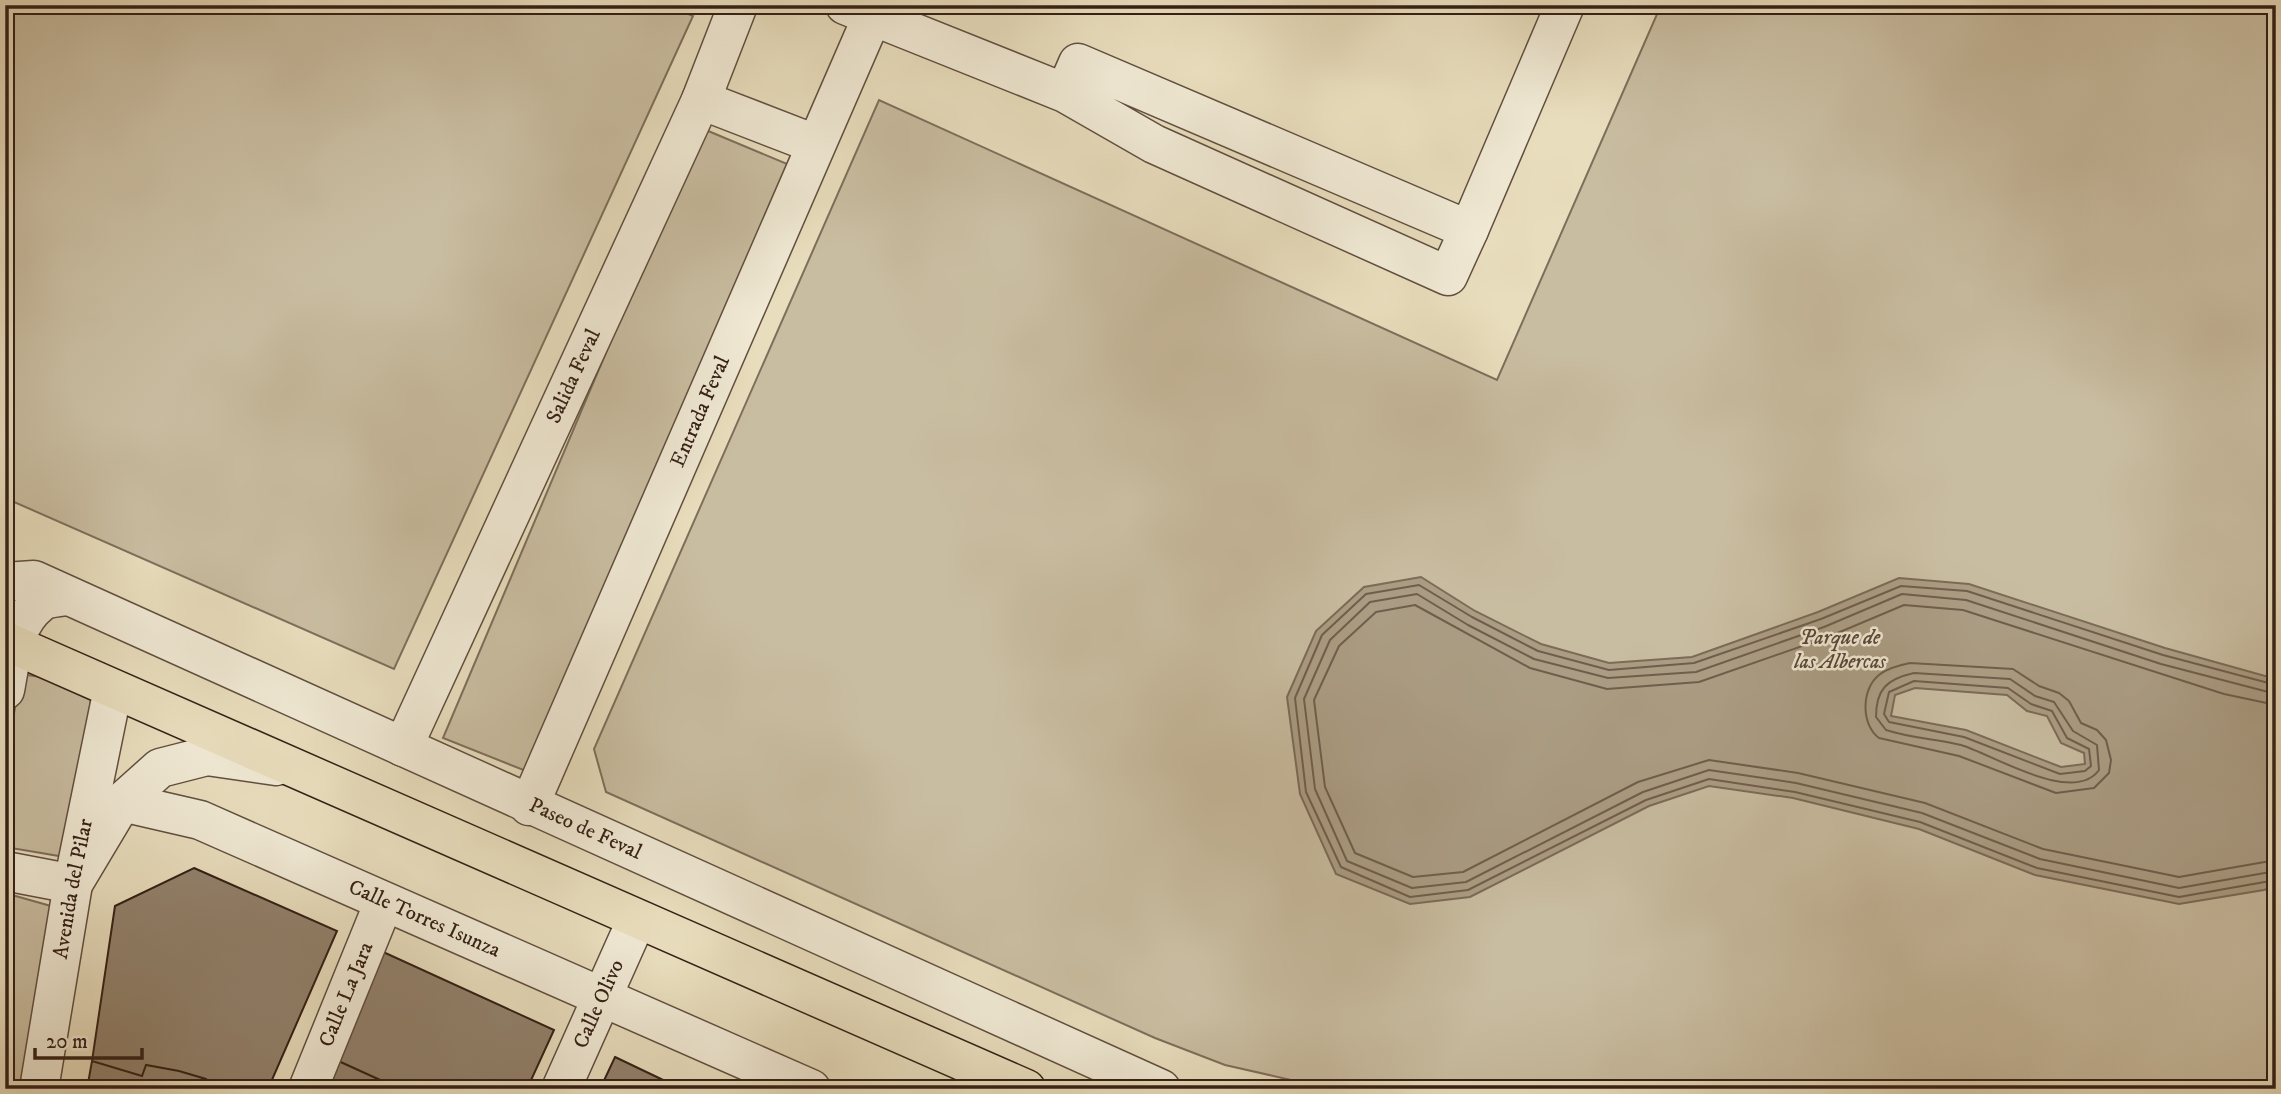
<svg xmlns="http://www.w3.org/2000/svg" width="2281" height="1094" font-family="'IM FELL DW Pica',serif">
<rect width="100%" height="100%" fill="#e8ddbd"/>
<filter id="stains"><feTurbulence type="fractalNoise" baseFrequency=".00286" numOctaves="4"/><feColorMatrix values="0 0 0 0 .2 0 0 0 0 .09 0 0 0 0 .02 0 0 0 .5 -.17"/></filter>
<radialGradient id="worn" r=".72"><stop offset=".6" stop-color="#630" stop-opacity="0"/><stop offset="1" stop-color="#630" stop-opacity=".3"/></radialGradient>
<path fill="#c9bda1" stroke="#7e6e5c" stroke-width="2" d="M5,5H668L693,16L394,669L5,498Z
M1661,5H2276V1089H1816V1086L1331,1089L1225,1065L1155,1038L606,792L594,749L879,100L1497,380Z
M701,128L792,166L531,773L443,738Z
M26,675L43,677L91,700L65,857L5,847V766L19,684Z
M5,893L51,906L27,1089H5Z"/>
<path fill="#ab9d84" stroke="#7b6b58" stroke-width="2" fill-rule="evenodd" d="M1421,577L1475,611L1541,644L1609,663L1692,657L1818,612L1899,578L1969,584L2165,648L2276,679V886L2264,890L2179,904L2035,875L1919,829L1793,798L1709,786L1649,806L1470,897L1410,904L1336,874L1300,794L1287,697L1316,631L1364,587ZM1915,688L2007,695L2027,711L2047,716L2061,743L2084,753L2085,764L2061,767L1966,730L1891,716L1895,695Z"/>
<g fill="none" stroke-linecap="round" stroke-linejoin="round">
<path stroke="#705e4d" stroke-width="2" d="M1910,663L2013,669L2039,686L2059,693L2069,701L2081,723L2097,730L2106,740L2111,760L2109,773L2094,788L2056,793L1959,756L1879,738C1861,725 1861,689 1879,675C1887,668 1900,665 1910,663Z
M1914,673L2010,679L2035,696L2054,702L2073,731L2097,745L2099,770C2073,806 1992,754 1961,745C1936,739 1910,738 1886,730L1876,717C1876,689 1887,679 1914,673Z
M1914,681L2008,688L2031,704L2052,711L2067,738L2089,749L2091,766L2085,771L2060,774L1964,737L1889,722L1884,714L1889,692Z
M2276,685L2163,655L1967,591L1901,586L1821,619L1694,663L1609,670L1538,651L1472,617L1419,585L1366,594L1322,635L1295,698L1306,792L1341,867L1410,897L1468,890L1646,800L1709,779L1795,792L1920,822L2037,868L2179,897L2276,880
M2276,694L2161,664L1966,600L1902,594L1824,627L1696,672L1608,678L1534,659L1468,625L1417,594L1370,602L1330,640L1304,699L1315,789L1347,861L1412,888L1466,882L1643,792L1709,770L1796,783L1922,813L2040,859L2179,888L2276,871
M2276,705L2224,694L1963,610L1904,605L1828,637L1699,682L1607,689L1530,668L1415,605L1376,612L1339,646L1314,700L1325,787L1355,853L1413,877L1463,872L1638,782L1709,760L1798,773L1925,803L2043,849L2179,877L2276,860"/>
</g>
<path fill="#92826d" stroke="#342016" stroke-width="2" d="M194,868L337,931L268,1089H204L206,1079L179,1071L146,1065L142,1076L92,1061L115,906Z
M381,951L554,1030L527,1089H400L334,1059Z
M615,1057L682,1089H600Z
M334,1059L400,1089H321Z
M92,1061L142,1076L146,1065L179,1071L206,1079L204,1089H87Z"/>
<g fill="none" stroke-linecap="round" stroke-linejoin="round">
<defs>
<g id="minor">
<path d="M845,5L1065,93L1154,144L1448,276L1469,230L1078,63L1065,93"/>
<path d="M701,100L815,144"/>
<path d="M1469,230L1565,5"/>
<path id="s1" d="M5,582L34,580L1161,1089"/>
<path d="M5,690C11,659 13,624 40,603C46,598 59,597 67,596"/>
<path id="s2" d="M403,747L701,100L738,5"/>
<path d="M122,802L160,768L207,756L276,766"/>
<path id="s3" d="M529,806L872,17"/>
<path id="s4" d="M5,871L73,884L122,802L200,820L811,1089"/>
<path id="s5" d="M39,1089L73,884L113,689"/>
<path id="s6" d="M308,1089L384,902"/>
<path id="s7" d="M561,1089L637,919"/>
</g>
<path id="major" d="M5,641L1026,1089"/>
</defs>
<use href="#minor" stroke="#614f40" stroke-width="41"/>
<use href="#major" stroke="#342016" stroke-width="41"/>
<use href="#minor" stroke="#f0e9d4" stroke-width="38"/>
<use href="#major" stroke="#e8ddbd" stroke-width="38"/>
</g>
<g text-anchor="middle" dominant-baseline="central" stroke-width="5" stroke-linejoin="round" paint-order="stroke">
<g font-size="21" fill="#342016" stroke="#f0e9d4">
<text stroke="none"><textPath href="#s2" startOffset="408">Salida Feval</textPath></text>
<text stroke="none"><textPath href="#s3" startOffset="430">Entrada Feval</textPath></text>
<text stroke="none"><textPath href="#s1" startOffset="634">Paseo de Feval</textPath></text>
<text stroke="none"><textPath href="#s5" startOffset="203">Avenida del Pilar</textPath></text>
<text stroke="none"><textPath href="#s4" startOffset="490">Calle Torres Isunza</textPath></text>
<text stroke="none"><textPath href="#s6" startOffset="102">Calle La Jara</textPath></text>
<text stroke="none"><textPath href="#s7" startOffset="93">Calle Olivo</textPath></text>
</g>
<g font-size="21" font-style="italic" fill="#594739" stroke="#f0e9d4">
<text x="1840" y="638">Parque de<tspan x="1840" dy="24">las Albercas</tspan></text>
</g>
</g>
<rect width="2281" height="1094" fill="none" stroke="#e8ddbd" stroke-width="28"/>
<rect x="7" y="7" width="2267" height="1080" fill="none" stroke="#342016" stroke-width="3.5"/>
<rect x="14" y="14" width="2253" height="1066" fill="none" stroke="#342016" stroke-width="2"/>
<path d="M35 1048v10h107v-10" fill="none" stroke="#342016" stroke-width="3.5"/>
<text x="46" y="1048" font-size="21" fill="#342016" stroke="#f0e9d4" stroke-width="5" paint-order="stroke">20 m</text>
<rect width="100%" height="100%" filter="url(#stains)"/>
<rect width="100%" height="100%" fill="url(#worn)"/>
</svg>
